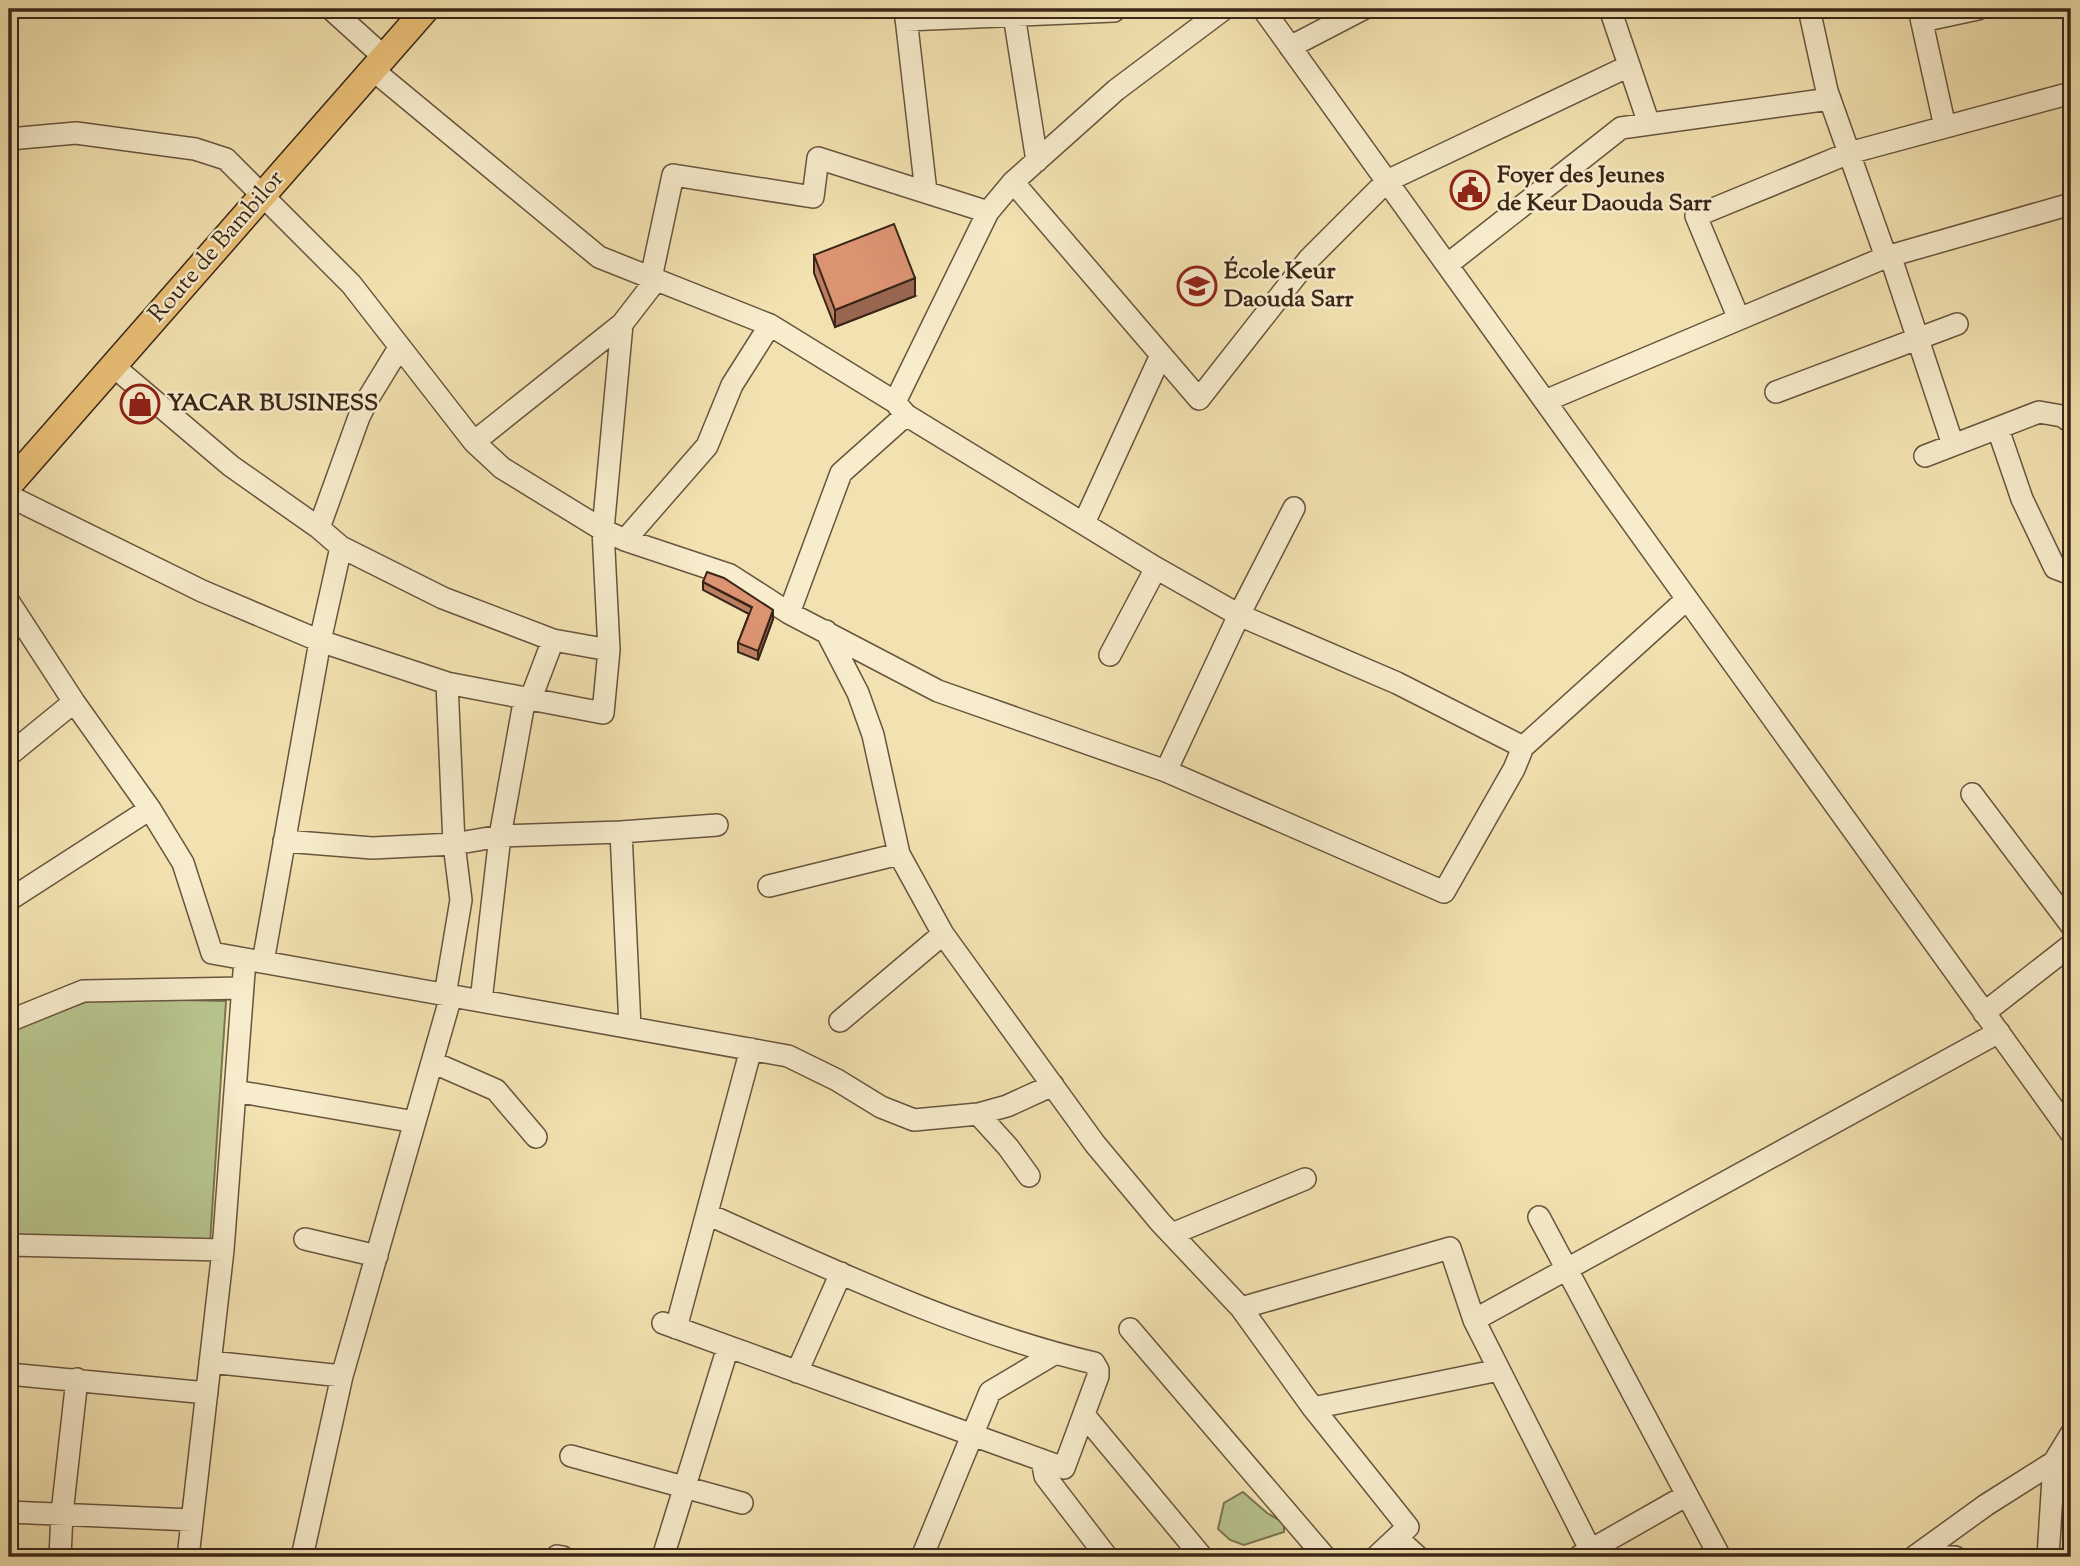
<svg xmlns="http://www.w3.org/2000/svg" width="2080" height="1566" font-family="'Sorts Mill Goudy',serif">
<rect width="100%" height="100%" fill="#f3e2b1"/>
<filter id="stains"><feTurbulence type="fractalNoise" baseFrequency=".00286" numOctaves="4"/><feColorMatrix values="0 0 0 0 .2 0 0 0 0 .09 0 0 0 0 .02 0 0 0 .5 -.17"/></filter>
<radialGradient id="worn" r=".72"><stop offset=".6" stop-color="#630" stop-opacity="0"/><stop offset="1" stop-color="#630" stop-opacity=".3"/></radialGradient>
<path fill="#b8c48d" stroke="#797552" stroke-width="2" d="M96,998L226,1001L210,1243H9V1031Z
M1243,1492L1267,1513L1284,1523V1532L1244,1545L1230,1540L1218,1529L1224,1503Z"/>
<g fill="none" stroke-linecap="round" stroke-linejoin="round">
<defs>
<path id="minor" d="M331,9L384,57
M905,9L926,192
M1263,9L2071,1133
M1610,9L1649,124
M1809,9L1827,91L1886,257
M1919,9L1945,127
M1014,15L1037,161
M906,20L1114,11V9
M1922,21L1978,9
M1290,47L1363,9
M373,70L599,257L770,325L895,402L906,415L1156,568L1239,615L1397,683L1523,747
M9,139L76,133L195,149L226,159L351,284L474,442L502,468L603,530L625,540L730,575L789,613L938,691L1166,771L1444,892L1514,769L1523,747L1687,599
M1013,182L1199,399L1309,259L1387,181L1629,66
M1890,255L1953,445
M1447,265L1621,128L1830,99
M651,278L673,175L813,197L818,158L988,212
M1739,319L1696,216L1849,153L2071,93
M112,365L231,466L319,528L341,547L443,598L553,640L609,650
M1776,392L1957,324
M1545,401L1886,257L2071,204
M895,402L988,212L1013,182L1116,90L1224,9
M1998,429L2022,499L2055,568L2071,574
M474,442L622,324L656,280
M1925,456L2039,412L2062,416L2071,422
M9,496L202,591L320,641L447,683L603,713L609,650L603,530L622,324
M1084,523L1161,355
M319,528L359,417L369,397L399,348
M625,540L707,446L732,385L770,325
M9,602L74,702L150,809L183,863L212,953L788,1056L837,1080L881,1107L914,1120L978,1114L1008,1147L1029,1176
M789,613L841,473L906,415
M826,631L858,693L873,735L899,854L943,934L1095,1144L1160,1222L1241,1308L1313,1408L1408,1527L1376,1557
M1110,655L1156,568
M531,698L553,640
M9,755L74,702
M1166,771L1239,615L1294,508
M1972,794L2071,925
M621,832L630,1027
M284,841L372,848L454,844L500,836L621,832L717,825
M769,886L899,854
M9,900L150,809
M263,962L320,641L341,547
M445,995L461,900L454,844L447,683
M481,1001L500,836L525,697
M1984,1013L2071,945
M9,1021L83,991L243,988
M840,1021L943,934
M432,1062L496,1090L536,1137
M235,1091L415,1122
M978,1114L1007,1106L1053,1085
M1539,1217L1720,1557
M1172,1234L1305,1179
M305,1239L377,1256
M9,1245L223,1250
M1241,1308L1450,1248L1474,1320L1594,1557
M1474,1320L1999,1032
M663,1323L1064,1468L1098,1376V1370L1094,1363C959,1331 833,1270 707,1214
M676,1328L751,1049
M1130,1329L1325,1557
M210,1362L342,1376
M797,1372L841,1273
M9,1374L207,1393
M1313,1408L1499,1370
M1084,1415L1202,1557
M571,1456L742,1503
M1042,1460L1045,1476L1107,1557
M9,1512L192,1520
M1397,1538L1418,1557
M1918,1555L1955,1557
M557,1556L563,1557
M1580,1556L1687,1495
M60,1557L62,1513L77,1379
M188,1557L223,1250L245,959
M302,1557L342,1376L451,996
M663,1557L728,1347
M922,1557L990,1392L1054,1354
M1914,1557L1986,1505L2054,1462L2071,1434
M2048,1557L2054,1462"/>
<path id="major" d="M9,485L426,9"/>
</defs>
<use href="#minor" stroke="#68553e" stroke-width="24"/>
<use href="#major" stroke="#3a2618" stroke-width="29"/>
<use href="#minor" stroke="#f7eccc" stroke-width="21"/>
<use href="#major" stroke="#eac178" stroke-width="26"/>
</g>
<path fill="#bc7e62" stroke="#3a2618" stroke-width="2" d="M814,255L915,296L835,327L814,273Z
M703,582L773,619L758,660L738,652V643L749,614L703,590Z"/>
<path fill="#996750" stroke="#3a2618" stroke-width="2" d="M915,278V296L835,327V310Z
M773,610V619L758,660V651Z"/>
<path fill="#db9372" stroke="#3a2618" stroke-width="2" d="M894,224L915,278L835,310L814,255Z
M707,572L724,578L773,610L758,651L738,643L752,607L703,582Z"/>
<defs>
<symbol id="civic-ring" viewBox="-11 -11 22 22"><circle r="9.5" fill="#f7eccc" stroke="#8f2418" stroke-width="1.5"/><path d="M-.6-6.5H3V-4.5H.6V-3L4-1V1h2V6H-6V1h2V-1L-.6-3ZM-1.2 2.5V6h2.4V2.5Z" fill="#8f2418"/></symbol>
<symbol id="school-ring" viewBox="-11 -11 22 22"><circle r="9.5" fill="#f7eccc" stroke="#8f2418" stroke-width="1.5"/><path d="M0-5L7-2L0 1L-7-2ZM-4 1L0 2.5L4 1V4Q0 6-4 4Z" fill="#8f2418"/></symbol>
<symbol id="shop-ring" viewBox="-11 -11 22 22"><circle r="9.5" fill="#f7eccc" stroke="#8f2418" stroke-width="1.5"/><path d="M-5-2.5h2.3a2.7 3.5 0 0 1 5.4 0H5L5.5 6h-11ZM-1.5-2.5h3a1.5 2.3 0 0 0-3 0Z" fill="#8f2418"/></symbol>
</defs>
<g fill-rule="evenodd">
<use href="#civic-ring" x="1448" y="168" width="44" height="44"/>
<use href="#school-ring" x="1175" y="264" width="44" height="44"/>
<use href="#shop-ring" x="118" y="382" width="44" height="44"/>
</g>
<g text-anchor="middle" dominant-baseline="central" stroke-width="5" stroke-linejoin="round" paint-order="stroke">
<g font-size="24" font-weight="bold" fill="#3a2618" stroke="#f7eccc" text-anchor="start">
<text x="1497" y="176">Foyer des Jeunes<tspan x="1497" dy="28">de Keur Daouda Sarr</tspan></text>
<text x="1224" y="272">École Keur<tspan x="1224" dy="28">Daouda Sarr</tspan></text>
<text x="167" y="404">YACAR BUSINESS</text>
</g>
<g font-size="24" fill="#3a2618" stroke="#f7eccc">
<text transform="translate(217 247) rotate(-49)">Route de Bambilor</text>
</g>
</g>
<rect width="2080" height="1566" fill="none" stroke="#f3e2b1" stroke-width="35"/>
<rect x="10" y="10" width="2059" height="1545" fill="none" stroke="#3a2618" stroke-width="3.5"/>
<rect x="18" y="18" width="2045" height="1531" fill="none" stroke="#3a2618" stroke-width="2"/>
<rect width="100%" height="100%" filter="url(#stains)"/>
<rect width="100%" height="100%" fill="url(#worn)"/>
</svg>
